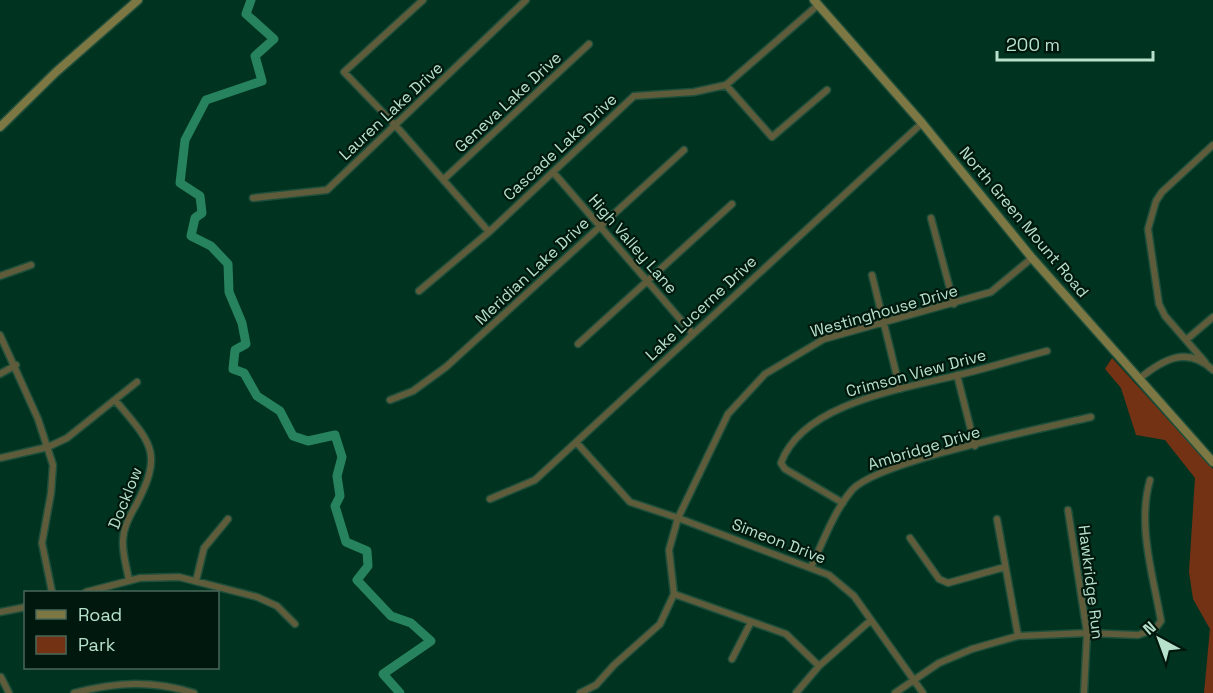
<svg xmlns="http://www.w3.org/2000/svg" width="1213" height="693" font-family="'Space Grotesk',sans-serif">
<rect width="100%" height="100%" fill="#003320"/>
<path fill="#743215" d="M1112,358L1213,469V693H1204L1210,629L1193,599L1189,572L1195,478L1165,440L1136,435L1121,388L1105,369Z"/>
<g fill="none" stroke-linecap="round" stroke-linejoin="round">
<path stroke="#26835e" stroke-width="9" d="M251,0L246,14L274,39L255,56L262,81L206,100L185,140L180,183L200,196L202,213L195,218L191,236L211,246L228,264L229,292L242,323L246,344L235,350L233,369L244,373L257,396L280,411L293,436L308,441L335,435L342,457L337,476L340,496L335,506L346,542L367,551L368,566L357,580L391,616L411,623L431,641L383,674L400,693"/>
<defs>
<path id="street" d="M423,0L344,72L396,126L489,232L634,96L694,92L726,85L818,5
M726,85L772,137L827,90
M553,172L693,334
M444,179L589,44
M253,198L327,190L526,0
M931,218L954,304
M872,275L900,389
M0,276L31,265
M419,291L489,232
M0,335L38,419L53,465L51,493L42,543L52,592
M1186,340L1213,317
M578,344L732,204
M1205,362L1165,316L1159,304L1148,229L1156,201L1162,192L1213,145
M0,374L16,365
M957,375L975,446
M1139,379C1162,360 1187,345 1213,370
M115,400C151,443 164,452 136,505C130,515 123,528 123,540C122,553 127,568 129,581
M390,400L413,391L446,367L684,150
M576,442L630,502L678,518L829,575L854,596L923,693
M0,458L48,447L67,438L137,382
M490,499L535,480L922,123
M843,503L785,469L781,463C802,404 901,389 954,376C985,369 1016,359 1047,351
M1068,510L1087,633L1084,693
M997,519L1018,636
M910,538L939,579L948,583L1005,567
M811,567C823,542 834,511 852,490C878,461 1045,428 1091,417
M196,581L204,548L228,519
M86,592L140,578L179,577L257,597L277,606L295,624
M674,594L786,634L819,666
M0,612L26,607
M732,659L751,622
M1,677L9,693
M74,693C116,682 152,680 194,693
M580,693L596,685L614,665L660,624L674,594L669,550L678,518L728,414L765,374L824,339L991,292L1032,258
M796,693L819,666L871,620
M895,693L939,663L972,649L1018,636L1087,633L1138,635L1155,629L1161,621C1153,575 1137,525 1150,480"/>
<path id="secondary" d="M814,0L922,123L1032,258L1213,462
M0,127L56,72L138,0"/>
</defs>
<use href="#street" stroke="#1d4f3b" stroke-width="9"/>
<use href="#secondary" stroke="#1d4f3b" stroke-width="11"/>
<use href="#street" stroke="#5f5c3c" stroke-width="6"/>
<use href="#secondary" stroke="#7d7744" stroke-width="8"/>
</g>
<g text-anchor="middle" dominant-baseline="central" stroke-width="4.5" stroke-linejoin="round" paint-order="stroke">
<g font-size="16" fill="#b7e1cb" stroke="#00180d">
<text transform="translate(508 102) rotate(-43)">Geneva Lake Drive</text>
<text transform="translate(391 111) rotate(-43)">Lauren Lake Drive</text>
<text transform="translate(560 147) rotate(-43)">Cascade Lake Drive</text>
<text transform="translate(1024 222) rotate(50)">North Green Mount Road</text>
<text transform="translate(633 244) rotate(49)">High Valley Lane</text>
<text transform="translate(532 271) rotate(-43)">Meridian Lake Drive</text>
<text transform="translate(701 308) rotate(-43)">Lake Lucerne Drive</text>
<text transform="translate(884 311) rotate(-16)">Westinghouse Drive</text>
<text transform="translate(916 373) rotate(-15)">Crimson View Drive</text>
<text transform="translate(924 448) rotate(-17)">Ambridge Drive</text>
<text transform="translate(125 498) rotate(-68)">Docklow</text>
<text transform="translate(779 541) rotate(21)">Simeon Drive</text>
<text transform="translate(1091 582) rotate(83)">Hawkridge Run</text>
</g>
</g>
<rect x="24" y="591" width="195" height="78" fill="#00180d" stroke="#496859" stroke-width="1.5"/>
<rect x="36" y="610" width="30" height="9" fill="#7d7744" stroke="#496859" stroke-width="1.5"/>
<text x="78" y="621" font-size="18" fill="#b7e1cb">Road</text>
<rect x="36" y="636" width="30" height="18" fill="#743215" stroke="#496859" stroke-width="1.5"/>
<text x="78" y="651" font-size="18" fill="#b7e1cb">Park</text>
<g transform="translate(1159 639) rotate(319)" stroke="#00180d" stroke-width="4.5" paint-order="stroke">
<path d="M0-4.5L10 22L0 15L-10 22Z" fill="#b7e1cb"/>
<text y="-9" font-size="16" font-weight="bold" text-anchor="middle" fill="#b7e1cb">N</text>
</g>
<path d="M997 51v9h156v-9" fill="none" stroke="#b7e1cb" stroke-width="3"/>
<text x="1006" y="51" font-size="18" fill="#b7e1cb" stroke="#00180d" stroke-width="4.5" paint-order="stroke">200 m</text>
</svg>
